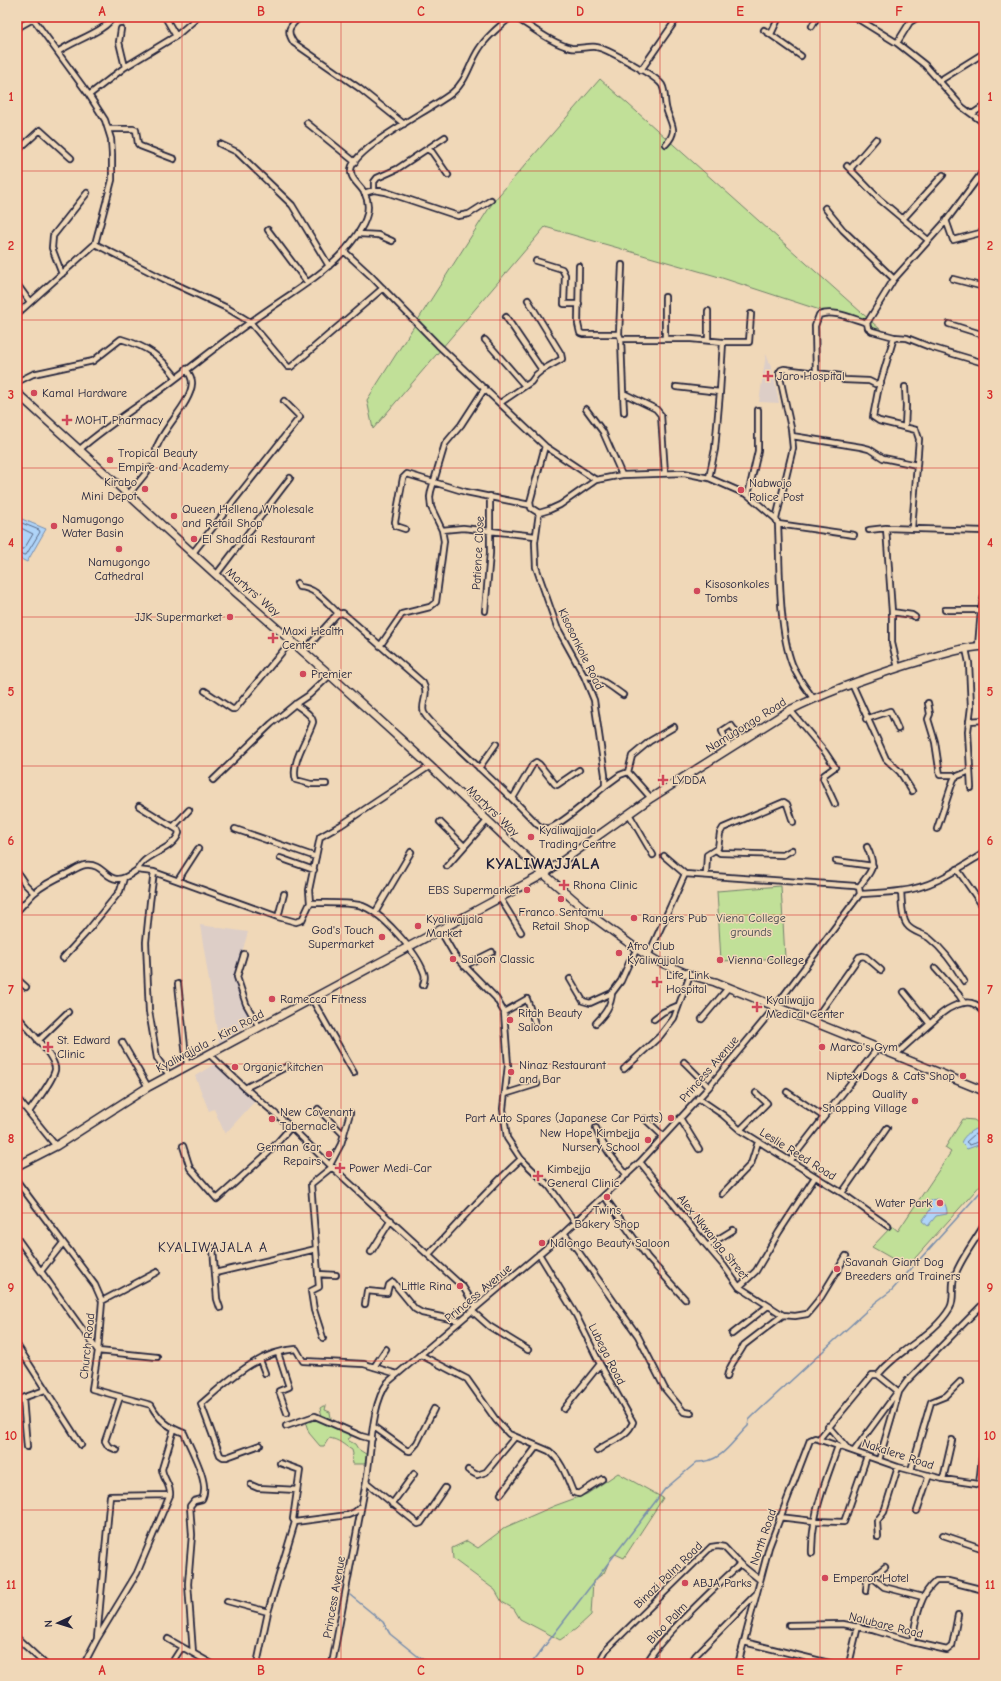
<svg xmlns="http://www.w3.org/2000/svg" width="1001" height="1681" font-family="'Comic Neue',sans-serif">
<rect width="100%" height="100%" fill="#f0d8b8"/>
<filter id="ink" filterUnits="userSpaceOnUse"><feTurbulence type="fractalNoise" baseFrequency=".025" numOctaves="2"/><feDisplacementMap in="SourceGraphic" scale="8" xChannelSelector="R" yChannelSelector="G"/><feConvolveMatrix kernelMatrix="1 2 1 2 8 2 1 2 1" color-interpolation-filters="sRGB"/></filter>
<g filter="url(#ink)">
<path fill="#ddcec7" d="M766,354L773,372L779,403L759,402Z
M200,925L248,932L234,980L253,1023L219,1043Z
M216,1063L256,1100L225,1134L214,1109L209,1111L195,1076Z"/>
<path fill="#c1e098" stroke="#72816a" d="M600,79L881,330L716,276L545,227L373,429L367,400L493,202Z
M781,886L785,958L721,961L717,891Z
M963,1119L974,1120L984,1127V1181L907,1267L872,1247L892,1226L898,1231L951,1152L945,1148Z
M323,1406H326L325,1410L330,1412L331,1418L329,1421L348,1430L351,1437L348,1439L349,1441L355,1444L358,1449L369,1456L367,1464H353L352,1458L353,1454L352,1450C342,1444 340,1440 329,1438L324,1446H320L309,1433L306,1424L310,1420L322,1416L320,1408Z
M618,1473L663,1498L624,1558L615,1554L611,1557L604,1573L593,1581L591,1615L576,1629L560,1640L520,1619L514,1609L502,1602L495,1590L453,1559L452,1548L467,1541L478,1548L506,1527L554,1506L587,1494Z"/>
<path fill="#afd4f8" stroke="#778dac" d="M17,517L46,529L27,562L17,557Z
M975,1129L984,1132V1143L967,1149L961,1143C963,1137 969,1132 975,1129Z
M938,1199C945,1201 947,1207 947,1214L936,1216L928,1226L922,1221L930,1210L931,1200Z"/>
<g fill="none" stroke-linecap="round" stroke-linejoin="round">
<path stroke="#5a6987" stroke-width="1" d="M17,521L39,530L40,532L26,555L17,554
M17,526L33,534L24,549H17
M984,1135L975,1134L966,1142L970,1145L984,1140"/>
<path stroke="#778dac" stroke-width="1.5" d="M350,1595L383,1622L390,1634L420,1658L435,1664
M531,1664L665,1489L697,1462C722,1463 732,1441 748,1426L749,1420L754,1415L876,1302L892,1290L984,1188"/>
<defs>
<path id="street" d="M165,17L176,36
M300,17C290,26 285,30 294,43L359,88L404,124
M515,17C533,28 551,43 571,48C580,49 588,46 596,47C606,48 656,76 662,85C666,92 664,103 667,111C672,126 678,131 666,144
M855,17L897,43L925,65L962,107L984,123
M812,26L817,17
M17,28L33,19
M121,29L119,42L125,67
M764,30L801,56
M771,34L779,17
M897,43L910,22L918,17
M58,52C70,42 109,30 112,17
M641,70L678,17
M939,81L984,53
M89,95L125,67L176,36L198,17
M972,114L984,106
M307,123L355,162
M108,129H133L136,130L138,144L140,146L174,159
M220,144L237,152L292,205L329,266
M427,149L445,137
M17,151L40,130L71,158
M847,166L879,199L928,240
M850,169L876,139
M374,190V182L377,178L397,169L427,149L432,152L448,175
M364,193L374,190L386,192L458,216L469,214L491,200
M825,208L843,230L894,279
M903,219L943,175
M946,220L953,240L984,232
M268,230L307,282
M359,234L378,235L392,241
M95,244L164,279L227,308L250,322L288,367H291L383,288
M344,251L371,276L438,345L545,446L596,480
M536,261L562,269L565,275L564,304H579
M622,265L619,334L621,339L623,393L656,409L661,415L665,473
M579,266L578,324L580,333L583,334H619
M62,274L52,248L53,236L87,193
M953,279L984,287
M17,284L30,302
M665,297V339
M708,311V340
M17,314L95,244L112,180V154L111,139L105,120L89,95L32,17
M506,317L542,370
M867,323L894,279L946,221L984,170
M949,324L984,335
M894,337L878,391L873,417L879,421L916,430L919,439L917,465
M621,339H691L723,342L720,392
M485,340L525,386
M723,342H749L751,314
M816,374L815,326L819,315C833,309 853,319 867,323L868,328L872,331L894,337L907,338L930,347L984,363
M844,380L869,381L875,384L881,383
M17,382L33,374L93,361L121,339C148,347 159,355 176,377
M676,387L720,392L715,449L709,478
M623,393L624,412
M500,403L531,382L536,375L542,370L562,359L561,354L528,300
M586,409L603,432L622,475
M905,427L906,406L905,387
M792,436L861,447L869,449L883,458L917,465L912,528
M156,449C163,427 191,404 192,383C192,378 189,373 186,369
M79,450C103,429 129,412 155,394C188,370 219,344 252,321C283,298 319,279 345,250C357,236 375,214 365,194C361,185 347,178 352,166C362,144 430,110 452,93C467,81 469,64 479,49C487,36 500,26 511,17
M128,495L150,468
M748,495L758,451V410
M539,513L531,508L530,502L545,446
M776,519L793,448L791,428L779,373L781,370L784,369L841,376
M778,524L854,535
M886,528L892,612V643L898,668
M405,529L396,526L395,522L403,478L407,474L466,492L530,505
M442,530L463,528L535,536
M869,530L886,528L984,531
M192,554L300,417L284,401
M216,575L290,478
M297,583L299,587C315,587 327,603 338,613
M945,610H981
M485,611L490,553V496
M892,612L912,615L915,617
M380,646L402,614L430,607L436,602L444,541L442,530L431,507L430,497L431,491L445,444L461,425L485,388
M978,646L981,610L984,596
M966,649L969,663L971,707L968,731L971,788
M304,651L337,614L343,613L423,683C430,695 420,704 424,713C431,725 445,734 454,744C482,771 511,796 538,825C541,827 545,829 550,828C565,822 592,797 605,786V775L594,700L584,676L557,627L536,567L535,542L539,513L549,510L560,505L596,480L622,475L684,473L709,478L748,495L776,519L778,524C780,564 778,627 792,664C797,677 805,687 813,698
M584,676C599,676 610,686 623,695
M852,684L886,759L900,772L912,791
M205,691L232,709H235L292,640
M928,703L930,714L928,719L935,742L940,775H953L955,777
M295,704C301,709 312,714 313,722C308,738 290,763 296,780L311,784H326
M790,710L825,752L835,767L824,775L823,778L835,804
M866,719L890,711L898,729
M969,721L984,720
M730,748L722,731L731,725L742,740
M479,768L496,744
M628,772L632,756L650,741L674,727
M213,780L271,724L294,705L309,695L330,675
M605,786L620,775L628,772L651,798
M513,798L533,764L536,762L539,764L555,784L557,785L579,770
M629,814L653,855
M440,822L464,846
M173,827L189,810
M235,829L316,857
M937,829L953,781L955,777L970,771
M716,850L720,853L783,855L792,850
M664,856L685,874L855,886L859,887L860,894
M280,858L314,870
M836,861L873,866
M447,866L487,821
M957,869L984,908
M137,870C139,867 141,864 143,862C153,852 174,848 179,833L178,830L139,806
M17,872L25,884L34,893
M154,872L150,902L146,942L149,1011L157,1058L169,1075
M706,874L707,855L718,848L720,833L723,828L784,802L787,804L793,822
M178,880L198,849
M859,887C872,869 877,869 867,847
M901,891C902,901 901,917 907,925C912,932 922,933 929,938C944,950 954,964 964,981
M500,898L521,932
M310,903L309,890L320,837L341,825L430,766
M17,911C23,905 28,899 34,893C44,884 57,878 68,873C74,870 79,866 85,865C109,862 105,894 137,870L154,872L278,917L296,922L302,920L310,903C324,903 346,902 359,905C381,910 417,953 424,973C426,978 424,981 423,985
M375,913L411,852
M278,917L284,894
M440,930L455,956L496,998L504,1012L508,1065L503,1109L507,1138L521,1159L549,1186L575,1222
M244,954L237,977L246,1004L259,1027
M648,956L685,874
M63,958L85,934L120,891L124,878
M464,966L492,952
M935,968L959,995L964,1003
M17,979L26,987
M570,979L583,1001L590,1003L612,993L621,981L629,963L637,949
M178,984L187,1065
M904,992L930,1024
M312,999L354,1073
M504,1012L527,999L535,1024
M17,1016C26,1026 57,1058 55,1070C52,1083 36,1101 29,1112
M654,1019L663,1012L677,1006
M702,1019L728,988
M813,1022L859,957L863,956L866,957L881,970
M596,1023C605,1014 611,1006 612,993
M38,1041L68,1012
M122,1042L148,1087
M209,1054L245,1088L291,1127L332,1167L463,1287L476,1307
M895,1055L941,1014C948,1008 965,999 974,1004C978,1005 981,1009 984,1012
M684,1062L709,1087
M624,1069L660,1036L674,1018L690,975
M245,1088L288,1066
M787,1092L824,1117
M505,1094L537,1084
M17,1098L56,1146
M698,1098L723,1115L740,1130L842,1193L888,1226
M318,1109L344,1135
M680,1118L699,1149
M645,1119L663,1136
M596,1128C602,1146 614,1160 627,1175
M740,1130L767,1103L756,1093
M183,1146L190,1168L217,1199L268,1153L291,1127
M790,1161L877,1049
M640,1162L707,1246L724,1266L739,1287L783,1315L795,1316L807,1314L821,1297L846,1256
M330,1165L341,1144L350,1113
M17,1181L95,1285L102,1301L98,1351L92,1389L151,1405C159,1420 168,1427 184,1433C190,1448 211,1484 202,1499L194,1501L190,1506L192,1535L188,1584L193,1653
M842,1193L887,1128
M722,1194L751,1164L758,1142
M604,1196L648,1258L685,1299
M564,1233L576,1248L638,1336L665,1389L684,1412L691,1413
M17,1238L98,1351L157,1357
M707,1246L733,1230
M213,1248L217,1299L220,1308
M371,1252L391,1220
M429,1254C459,1222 488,1189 521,1159
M539,1254L576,1315L600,1364L633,1422C627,1438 609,1441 597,1451
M41,1271L63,1243
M215,1273L316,1249
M318,1274L336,1275
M739,1287L756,1271L779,1232L815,1177
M102,1301L157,1272
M365,1304L367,1291L387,1293L389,1285L393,1282L415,1309L422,1313L460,1321
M472,1311L489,1326L528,1350
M732,1334L768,1306
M323,1338L314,1310L311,1291L319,1287L311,1184L332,1167
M17,1345L81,1445
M278,1353L289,1387L279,1391L287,1413
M421,1355L467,1379L496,1420L509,1434L549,1451C562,1461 567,1478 573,1492L579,1494L602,1479
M260,1360L265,1373
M374,1367L386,1349
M878,1375C898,1349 933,1337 950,1308C955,1299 951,1288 954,1278C959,1261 975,1241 984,1225
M727,1377C729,1364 738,1357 744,1345L783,1315
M23,1398L27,1447
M17,1400L45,1390
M564,1409L600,1364
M286,1426L315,1416L361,1436L372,1439
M828,1426L848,1449
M374,1427L406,1450L410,1451L417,1443L434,1409
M819,1439L872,1375H878L899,1392
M260,1445L227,1457H223L220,1455L201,1404C228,1381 258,1351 296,1349L303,1361L364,1364L397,1374
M117,1450L108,1446L105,1441L120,1397
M854,1451L898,1391
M879,1460L899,1392L907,1381L984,1303
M468,1470L477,1475L486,1472L515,1437
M911,1470L931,1402L946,1396L960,1382
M943,1479L952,1440
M366,1482L418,1524L421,1523L445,1488
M251,1485L258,1488L297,1490
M979,1485L984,1439
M501,1494L537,1446
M392,1504L414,1474
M917,1511L929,1475
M779,1517L813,1521L844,1522L867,1456
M295,1522L348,1515L355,1512L360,1507
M943,1535L984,1549
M878,1537L877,1521L884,1512L898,1467
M812,1553C811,1513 826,1482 838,1446
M872,1577L884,1587L923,1597
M866,1591L867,1582L885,1567
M227,1601L268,1612
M789,1625L843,1624L873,1630L912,1642L947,1650L952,1646L958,1615
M17,1638L45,1664
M97,1638L110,1496L170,1495
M168,1639L212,1664
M744,1642L833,1664
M912,1642C916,1621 918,1596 936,1581H948L984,1590
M84,1664L97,1639L137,1573L170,1495C171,1485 163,1479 162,1469L174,1429
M171,1664L182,1647
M257,1664L268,1612L295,1522L293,1519L300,1470L280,1463
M332,1664C343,1603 355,1543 366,1482C372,1452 370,1406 388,1382L564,1233L640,1162L709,1087L775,1007L860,894C873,893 887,893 900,891C932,888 958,869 984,853
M602,1664V1657L606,1650L711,1547L718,1546L724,1547L740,1564L760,1580
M647,1664C651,1646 722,1581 740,1564
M690,1664L696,1655L756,1594
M738,1664L769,1547L810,1440L815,1438L898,1467L943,1479L984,1485
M849,1664L858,1626"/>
<path id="secondary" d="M17,393L223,581L330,675L430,766L544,874L596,919L637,949L657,961L690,975L715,982L984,1091
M17,1166L56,1146L148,1087L544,874L651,798L790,710C828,691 869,677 910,664C934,657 958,648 984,646"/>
</defs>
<use href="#street" stroke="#22223b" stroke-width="8"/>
<use href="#secondary" stroke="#22223b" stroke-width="10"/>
<use href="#street" stroke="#f0d8b8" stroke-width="4.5"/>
<use href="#secondary" stroke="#f0d8b8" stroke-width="7"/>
</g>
</g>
<path fill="none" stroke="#d62828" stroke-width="1" stroke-opacity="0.55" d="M182,17V1664M341,17V1664M500,17V1664M660,17V1664M820,17V1664M17,171H984M17,320H984M17,468H984M17,617H984M17,766H984M17,915H984M17,1064H984M17,1213H984M17,1361H984M17,1510H984"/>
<g fill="#d1495b" stroke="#f0d8b8" stroke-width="1.5">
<path d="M766 370h4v4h4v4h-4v4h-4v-4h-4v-4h4z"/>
<circle cx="34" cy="393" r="4"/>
<path d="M65 414h4v4h4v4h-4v4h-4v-4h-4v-4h4z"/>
<circle cx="110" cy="460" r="4"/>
<circle cx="145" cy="489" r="4"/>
<circle cx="741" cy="490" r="4"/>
<circle cx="174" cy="516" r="4"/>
<circle cx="54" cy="526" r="4"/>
<circle cx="194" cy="539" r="4"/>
<circle cx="119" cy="549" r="4"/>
<circle cx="697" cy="591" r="4"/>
<circle cx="230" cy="617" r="4"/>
<path d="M271 632h4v4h4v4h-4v4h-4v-4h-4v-4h4z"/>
<circle cx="303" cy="674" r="4"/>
<path d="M661 774h4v4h4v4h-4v4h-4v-4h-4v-4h4z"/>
<circle cx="531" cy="837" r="4"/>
<path d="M562 879h4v4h4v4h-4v4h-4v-4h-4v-4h4z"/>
<circle cx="527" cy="890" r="4"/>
<circle cx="561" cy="899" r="4"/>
<circle cx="634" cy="918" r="4"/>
<circle cx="418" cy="926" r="4"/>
<circle cx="382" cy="937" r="4"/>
<circle cx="619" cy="953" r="4"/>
<circle cx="453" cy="959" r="4"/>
<circle cx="720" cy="960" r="4"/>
<path d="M655 976h4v4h4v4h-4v4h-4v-4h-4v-4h4z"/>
<circle cx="272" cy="999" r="4"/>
<path d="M755 1001h4v4h4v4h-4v4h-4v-4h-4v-4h4z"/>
<circle cx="510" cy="1020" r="4"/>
<path d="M46 1041h4v4h4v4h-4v4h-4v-4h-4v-4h4z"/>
<circle cx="822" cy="1047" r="4"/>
<circle cx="235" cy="1067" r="4"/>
<circle cx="511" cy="1072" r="4"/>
<circle cx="963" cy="1076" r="4"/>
<circle cx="915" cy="1101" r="4"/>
<circle cx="671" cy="1118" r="4"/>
<circle cx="272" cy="1119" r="4"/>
<circle cx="648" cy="1140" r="4"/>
<circle cx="329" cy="1154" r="4"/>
<path d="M338 1162h4v4h4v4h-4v4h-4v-4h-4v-4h4z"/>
<path d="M536 1170h4v4h4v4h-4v4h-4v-4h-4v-4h4z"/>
<circle cx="607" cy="1197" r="4"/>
<circle cx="940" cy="1203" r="4"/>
<circle cx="542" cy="1243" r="4"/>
<circle cx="837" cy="1269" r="4"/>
<circle cx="460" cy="1286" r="4"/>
<circle cx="825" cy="1578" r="4"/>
<circle cx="685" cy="1583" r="4"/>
</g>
<g text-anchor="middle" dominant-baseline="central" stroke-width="3" stroke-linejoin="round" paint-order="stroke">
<g font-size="12" fill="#22223b" stroke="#f0d8b8" text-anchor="start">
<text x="777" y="376">Jaro Hospital</text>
<text x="42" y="393">Kamal Hardware</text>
<text x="75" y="420">MOHT Pharmacy</text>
<text x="118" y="453">Tropical Beauty<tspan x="118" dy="14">Empire and Academy</tspan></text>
<text x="137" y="482" text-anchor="end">Kirabo<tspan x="137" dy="14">Mini Depot</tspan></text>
<text x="749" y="483">Nabwojo<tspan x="749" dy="14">Police Post</tspan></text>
<text x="182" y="509">Queen Hellena Wholesale<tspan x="182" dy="14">and Retail Shop</tspan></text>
<text x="62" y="519">Namugongo<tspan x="62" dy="14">Water Basin</tspan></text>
<text x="202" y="539">El Shaddai Restaurant</text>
<text x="119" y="562" text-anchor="middle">Namugongo<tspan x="119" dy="14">Cathedral</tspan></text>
<text x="705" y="584">Kisosonkoles<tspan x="705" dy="14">Tombs</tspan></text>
<text x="222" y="617" text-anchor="end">JJK Supermarket</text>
<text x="282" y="631">Maxi Health<tspan x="282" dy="14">Center</tspan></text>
<text x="311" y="674">Premier</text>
<text x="672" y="780">LYDDA</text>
<text x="539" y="830">Kyaliwajjala<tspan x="539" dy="14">Trading Centre</tspan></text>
<text x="573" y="885">Rhona Clinic</text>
<text x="519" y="890" text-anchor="end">EBS Supermarket</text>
<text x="561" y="912" text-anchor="middle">Franco Sentamu<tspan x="561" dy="14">Retail Shop</tspan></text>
<text x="642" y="918">Rangers Pub</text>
<text x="426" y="919">Kyaliwajjala<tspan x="426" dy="14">Market</tspan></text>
<text x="374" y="930" text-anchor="end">God's Touch<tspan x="374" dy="14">Supermarket</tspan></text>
<text x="627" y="946">Afro Club<tspan x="627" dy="14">Kyaliwajjala</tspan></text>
<text x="461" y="959">Saloon Classic</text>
<text x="728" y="960">Vienna College</text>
<text x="666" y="975">Life Link<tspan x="666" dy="14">Hospital</tspan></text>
<text x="280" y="999">Ramecca Fitness</text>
<text x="766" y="1000">Kyaliwajja<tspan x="766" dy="14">Medical Center</tspan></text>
<text x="518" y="1013">Ritah Beauty<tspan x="518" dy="14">Saloon</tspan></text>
<text x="57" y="1040">St. Edward<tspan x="57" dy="14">Clinic</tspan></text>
<text x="830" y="1047">Marco's Gym</text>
<text x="519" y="1065">Ninaz Restaurant<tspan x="519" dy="14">and Bar</tspan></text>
<text x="243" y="1067">Organic kitchen</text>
<text x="955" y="1076" text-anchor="end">Niptex Dogs &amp; Cats Shop</text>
<text x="907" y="1094" text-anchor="end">Quality<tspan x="907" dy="14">Shopping Village</tspan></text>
<text x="280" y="1112">New Covenant<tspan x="280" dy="14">Tabernacle</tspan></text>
<text x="663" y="1118" text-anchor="end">Part Auto Spares (Japanese Car Parts)</text>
<text x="640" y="1133" text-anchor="end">New Hope Kimbejja<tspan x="640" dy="14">Nursery School</tspan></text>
<text x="321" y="1147" text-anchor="end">German Car<tspan x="321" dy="14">Repairs</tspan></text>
<text x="349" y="1168">Power Medi-Car</text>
<text x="547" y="1169">Kimbejja<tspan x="547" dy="14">General Clinic</tspan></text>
<text x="932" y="1203" text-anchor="end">Water Park</text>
<text x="607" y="1210" text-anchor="middle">Twins<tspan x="607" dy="14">Bakery Shop</tspan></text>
<text x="550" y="1243">Nalongo Beauty Saloon</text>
<text x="845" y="1262">Savanah Giant Dog<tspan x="845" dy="14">Breeders and Trainers</tspan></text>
<text x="452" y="1286" text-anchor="end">Little Rina</text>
<text x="833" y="1578">Emperor Hotel</text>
<text x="693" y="1583">ABJA Parks</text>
</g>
<g font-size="12" fill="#22223b" stroke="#f0d8b8">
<text transform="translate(478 553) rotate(-87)">Patience Close</text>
<text transform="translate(253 592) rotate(41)">Martyrs' Way</text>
<text transform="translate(581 649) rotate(64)">Kisosonkole Road</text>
<text transform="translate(746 725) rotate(-32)">Namugongo Road</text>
<text transform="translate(493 811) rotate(44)">Martyrs' Way</text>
<text transform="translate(210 1041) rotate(-28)">Kyaliwajjala - Kira Road</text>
<text transform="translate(709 1069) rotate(-49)">Princess Avenue</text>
<text transform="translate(798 1154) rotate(32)">Leslie Reed Road</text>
<text transform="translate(713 1237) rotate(51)">Alex Nkwanga Street</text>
<text transform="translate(478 1293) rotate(-40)">Princess Avenue</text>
<text transform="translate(87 1346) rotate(-84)">Church Road</text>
<text transform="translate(607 1354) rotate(63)">Lubega Road</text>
<text transform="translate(898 1454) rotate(18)">Nakalere Road</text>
<text transform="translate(763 1537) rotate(-71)">North Road</text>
<text transform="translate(668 1575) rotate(-44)">Binazi Palm Road</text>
<text transform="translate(334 1597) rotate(-80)">Princess Avenue</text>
<text transform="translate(667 1623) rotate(-46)">Bibo Palm</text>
<text transform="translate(886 1625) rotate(14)">Nalubare Road</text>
</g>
<g font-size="12" fill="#42484e" stroke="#f0d8b8">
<text x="751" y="918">Viena College<tspan x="751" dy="14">grounds</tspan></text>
</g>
<g font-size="14" letter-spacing="1" fill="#22223b" stroke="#f0d8b8">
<text x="213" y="1247">KYALIWAJALA A</text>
</g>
<g font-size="16" font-weight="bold" letter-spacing="1" fill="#22223b" stroke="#f0d8b8">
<text x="543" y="864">KYALIWAJJALA</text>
</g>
</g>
<rect width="1001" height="1681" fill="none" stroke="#f0d8b8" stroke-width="44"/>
<g transform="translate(58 1623) rotate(266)" stroke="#f0d8b8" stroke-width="3" paint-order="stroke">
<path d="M0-3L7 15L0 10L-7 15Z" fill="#22223b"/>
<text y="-6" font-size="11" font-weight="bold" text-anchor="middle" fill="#22223b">N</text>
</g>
<rect x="22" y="22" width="957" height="1637" fill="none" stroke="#d62828" stroke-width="1.5"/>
<g font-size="13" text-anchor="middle" font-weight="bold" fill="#d62828">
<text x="102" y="16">A</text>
<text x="261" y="16">B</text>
<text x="421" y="16">C</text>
<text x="580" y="16">D</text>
<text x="740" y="16">E</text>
<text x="899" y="16">F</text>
<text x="11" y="101">1</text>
<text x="990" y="101">1</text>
<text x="11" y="250">2</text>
<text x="990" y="250">2</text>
<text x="11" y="399">3</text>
<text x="990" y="399">3</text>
<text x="11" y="547">4</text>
<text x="990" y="547">4</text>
<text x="11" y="696">5</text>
<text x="990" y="696">5</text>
<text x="11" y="845">6</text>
<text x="990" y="845">6</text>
<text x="11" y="994">7</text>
<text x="990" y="994">7</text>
<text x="11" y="1143">8</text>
<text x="990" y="1143">8</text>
<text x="11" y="1292">9</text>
<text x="990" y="1292">9</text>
<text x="11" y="1440">10</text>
<text x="990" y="1440">10</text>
<text x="11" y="1589">11</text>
<text x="990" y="1589">11</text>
<text x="102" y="1675">A</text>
<text x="261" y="1675">B</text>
<text x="421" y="1675">C</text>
<text x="580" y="1675">D</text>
<text x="740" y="1675">E</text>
<text x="899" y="1675">F</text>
</g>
</svg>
